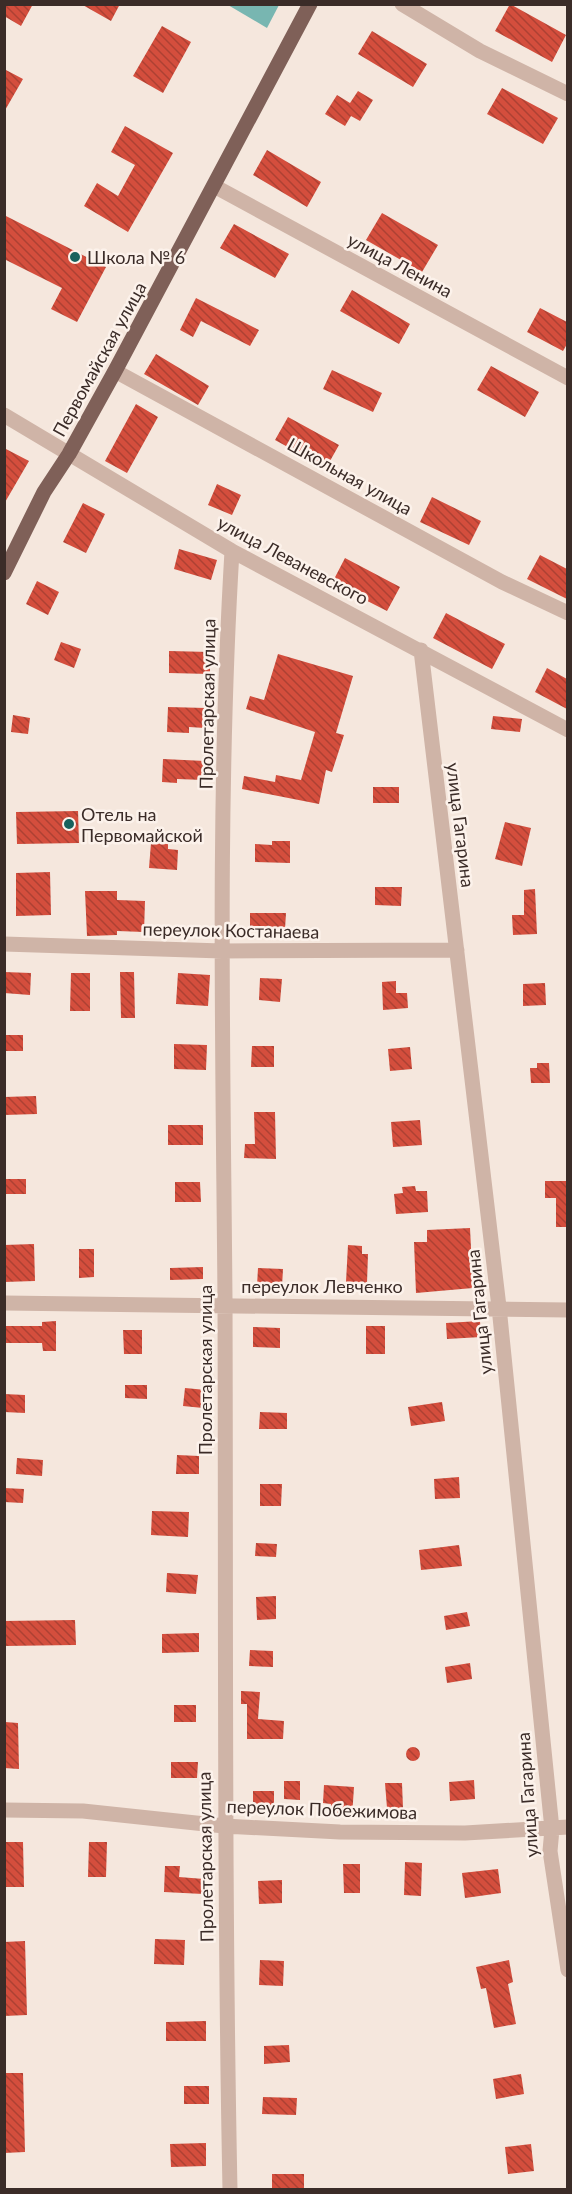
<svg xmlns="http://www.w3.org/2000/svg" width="572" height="2194" font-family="Lato,sans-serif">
<defs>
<pattern id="building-back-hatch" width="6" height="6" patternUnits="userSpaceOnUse" patternTransform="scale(1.5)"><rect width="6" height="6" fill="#d44e3d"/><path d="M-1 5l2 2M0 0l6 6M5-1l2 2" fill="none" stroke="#ad4133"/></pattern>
</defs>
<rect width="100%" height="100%" fill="#f5e7dd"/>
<path fill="#78b6b1" d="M228,5H279L267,28Z"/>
<path fill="url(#building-back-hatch)" d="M4,4H33L21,26L4,16Z
M81,4H120L111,21Z
M510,4L566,35L552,62L495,31Z
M162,26L191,42L163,93L133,76Z
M372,31L427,64L413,87L358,54Z
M4,69L23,79L4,112Z
M502,88L558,118L543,144L487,114Z
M358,91L373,100L360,121L351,116L345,126L325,114L337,95L350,103Z
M125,126L173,153L128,232L84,206L97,183L118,196L135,165L111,152Z
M267,150L321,182L307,207L253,175Z
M382,213L438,245L422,272L366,240Z
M4,215L106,267L77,322L51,309L62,288L4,259Z
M234,224L289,254L275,278L220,248Z
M352,290L410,324L399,344L340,311Z
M196,298L259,330L250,346L201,321L193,337L180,330Z
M540,308L567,322V344L563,351L527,332Z
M156,354L209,386L198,405L144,374Z
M491,366L539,392L525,417L477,390Z
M332,370L382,393L373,412L323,389Z
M136,404L158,417L127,473L105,461Z
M288,417L339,445L326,468L275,440Z
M4,448L29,461L4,504Z
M217,484L241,495L232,515L208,505Z
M432,497L481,521L469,545L420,522Z
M83,503L105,514L86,553L63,542Z
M179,549L217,560L211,580L174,569Z
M540,555L567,569V599L527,579Z
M345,558L400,587L387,611L332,583Z
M37,581L59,592L48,615L26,604Z
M446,613L505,644L492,669L433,638Z
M61,642L81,649L74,668L54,660Z
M169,651L210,652V674L169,673Z
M278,654L353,676L336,733L344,735L332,772L326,770L319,804L242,789L244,776L275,782L276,775L301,780L315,732L246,709L250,696L264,700Z
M547,668L567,679V709L535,692Z
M168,707L206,708L205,728L189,727V733L167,732Z
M13,715L30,718L28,734L11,732Z
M493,716L522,719L520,732L491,729Z
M163,759L205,761L204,780L177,779V783L162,782Z
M373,787H399V803H373Z
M78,811L79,843L17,844L16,812Z
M505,822L531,828L522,866L495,859Z
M272,841H290V863L255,862V844L272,845Z
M151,843L168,844V849L178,850L177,870L149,868Z
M50,872L51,915L16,916V873Z
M375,887H402L401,906L375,905Z
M535,889L537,934L513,935L512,915H524V890Z
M85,891H117V900L145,901L144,932L117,931V935L87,936Z
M250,913H286L285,929L250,928Z
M4,972L31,973L30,995L4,993Z
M120,972H134L135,1018H121Z
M71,973H90V1011H70Z
M178,973L210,975L208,1006L176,1004Z
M260,978L282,979L280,1002L259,1000Z
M396,981V993H407L408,1008L383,1010L382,982Z
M545,983L546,1005L523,1006V984Z
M4,1035H23V1051H4Z
M174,1044L207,1045L206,1070L174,1069Z
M252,1046H274V1067H251Z
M410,1047L412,1069L390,1071L388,1049Z
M537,1063H549L550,1083H531L530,1068H537Z
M36,1096L37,1114L4,1115V1097Z
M254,1112H275L276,1159L244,1158L245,1144H255Z
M420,1120L422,1145L393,1147L391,1122Z
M168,1125H203V1145H168Z
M4,1179H26V1194H4Z
M545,1181H567V1227H556V1198H545Z
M175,1182H200L201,1202H175Z
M415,1186L416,1191H427L428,1212L396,1214L394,1194L403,1193L402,1187Z
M470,1228L473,1288L416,1293L414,1242H427V1230Z
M34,1244L35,1281L4,1282V1245Z
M348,1245L362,1246V1254H368L367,1283L346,1282Z
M79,1249H94V1277L79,1278Z
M203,1267V1279L170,1280V1268Z
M258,1268L283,1269L282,1287L257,1286Z
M56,1321V1351H43L42,1343H4V1326H42V1322Z
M480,1321L481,1337L447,1339L446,1323Z
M366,1326H385V1354H366Z
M253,1327L280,1328V1348L253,1347Z
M123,1330H142V1354H124Z
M125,1385H147V1399L125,1398Z
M185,1388L206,1390L203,1408L183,1406Z
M4,1394L25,1395V1413L4,1412Z
M442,1402L445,1421L411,1426L408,1407Z
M260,1412L287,1413V1429H259Z
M177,1455L199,1456V1474H176Z
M17,1458L43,1460L42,1476L16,1474Z
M459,1477L460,1498L435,1499L434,1479Z
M260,1484H282L281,1506H260Z
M4,1488L24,1489L23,1503L4,1502Z
M152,1511L189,1512L188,1537L151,1535Z
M256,1543L277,1544L276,1557L255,1556Z
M459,1545L462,1566L421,1570L419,1550Z
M167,1573L198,1575L196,1594L166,1592Z
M276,1596V1619L257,1620L256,1597Z
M467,1612L470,1626L446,1630L444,1616Z
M75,1620L76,1645L4,1646V1621Z
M199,1633V1652L162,1653V1634Z
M250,1650L273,1651V1667L249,1666Z
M470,1663L472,1679L447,1683L445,1667Z
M241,1691L260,1692L258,1719L284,1721L283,1739H247V1704H241Z
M174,1705H196V1722H174Z
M5,1722L18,1723L19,1769L4,1768Z
M406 1754a7 7 0 1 1 14 0a7 7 0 1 1-14 0Z
M171,1762H198L197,1778H171Z
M474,1780L475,1799L450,1801L449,1782Z
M284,1781H300V1800L284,1799Z
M385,1783H402L403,1808H387Z
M324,1785L354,1787L352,1817L330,1816L331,1804L323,1803Z
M253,1791H274V1814H253Z
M4,1842H23L24,1887H4Z
M89,1842H107L106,1877H88Z
M405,1862L422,1863L421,1896L404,1895Z
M343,1864H360V1893H344Z
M165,1866H180L179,1877L204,1879L203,1894L164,1892Z
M498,1869L501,1893L465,1898L462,1873Z
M282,1880V1903L259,1904L258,1881Z
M155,1939L185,1940L184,1965L154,1964Z
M25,1941L27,2015L4,2016V1942Z
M260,1960L284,1961L283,1986L259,1985Z
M509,1960L513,1982L508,1984L516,2024L494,2028L486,1988L481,1989L476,1967Z
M206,2021V2041H166V2022Z
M289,2045L290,2062L264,2064V2046Z
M4,2073H23L25,2152L4,2153Z
M521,2074L524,2094L496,2099L493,2079Z
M184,2086H209V2104H184Z
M263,2097L297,2098L296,2115L262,2114Z
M206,2143V2166L171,2167L170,2144Z
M531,2144L534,2171L508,2174L505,2147Z
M272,2174H304V2190H272Z"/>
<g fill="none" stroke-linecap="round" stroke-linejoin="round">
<path stroke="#cfb4a7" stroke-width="15" d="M402,4L480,51L568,94
M214,186L568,378
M115,371L502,582L568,613
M4,415L232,551L568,730
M421,650L499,1307L552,1829L550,1851L568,1970
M4,944L222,951L457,950
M4,1303L568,1310
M4,1810L83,1811L224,1826L340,1832L465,1833L568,1827
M230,2190C224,1893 226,1597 225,1300C223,1051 217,801 232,551"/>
<path stroke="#7f6058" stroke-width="15" d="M4,573L44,492L69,454L115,371L310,4"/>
</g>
<g fill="#18625d" stroke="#fcf2eb" stroke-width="2">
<circle cx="75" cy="257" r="6"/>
<circle cx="69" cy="824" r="6"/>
</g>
<g text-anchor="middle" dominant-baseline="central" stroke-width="5" stroke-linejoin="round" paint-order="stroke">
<g font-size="18" fill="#3b2c28" stroke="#fcf2eb" text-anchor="start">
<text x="87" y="257">Школа № 6</text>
<text x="81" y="814">Отель на<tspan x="81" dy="21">Первомайской</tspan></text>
</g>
<g font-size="18" fill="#3b2c28" stroke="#fcf2eb">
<text transform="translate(400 265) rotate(28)">улица Ленина</text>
<text transform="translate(99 359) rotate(-61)">Первомайская улица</text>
<text transform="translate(350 476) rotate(29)">Школьная улица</text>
<text transform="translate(293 560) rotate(28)">улица Леваневского</text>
<text transform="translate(207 704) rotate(-89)">Пролетарская улица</text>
<text transform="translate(461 825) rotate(83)">улица Гагарина</text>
<text transform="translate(231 930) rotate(1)">переулок Костанаева</text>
<text x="322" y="1286">переулок Левченко</text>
<text transform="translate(479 1312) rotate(-96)">улица Гагарина</text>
<text transform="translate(205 1370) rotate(-90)">Пролетарская улица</text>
<text transform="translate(527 1795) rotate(-94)">улица Гагарина</text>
<text transform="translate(322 1809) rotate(2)">переулок Побежимова</text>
<text transform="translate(205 1857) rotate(-91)">Пролетарская улица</text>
</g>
</g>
<rect width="572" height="2194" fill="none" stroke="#3b2c28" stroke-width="12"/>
</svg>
